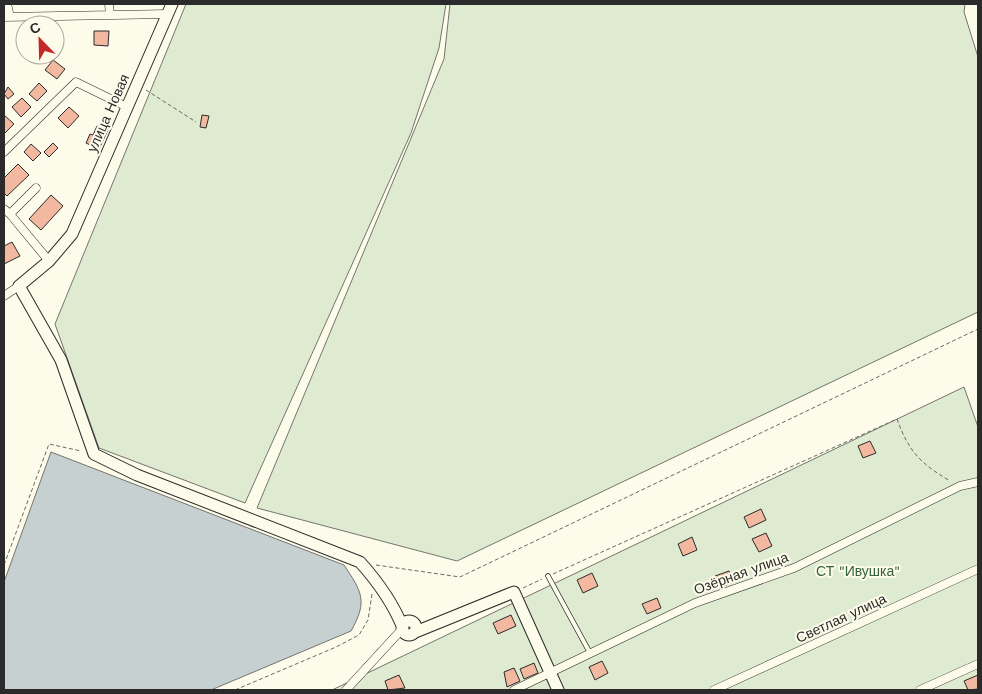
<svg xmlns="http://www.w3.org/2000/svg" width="982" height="694" font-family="'Work Sans',sans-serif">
<rect width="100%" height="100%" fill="#fdfbea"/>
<path fill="#deebd1" stroke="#74746e" d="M186,4H446L439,48L411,133L245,503L99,448L55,324Z
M450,4H965L964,12L978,57V312L457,561L257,508L444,59Z
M964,387L978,427V690H332Z"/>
<path fill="#c7d0d0" stroke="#74746e" d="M51,452L344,565C362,592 368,601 351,631L211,690H4V582Z"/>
<path fill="#f2b8a0" stroke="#2b2b2b" d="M94,31H109L108,46L94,45Z
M53,60L65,69L57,79L45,70Z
M39,83L47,91L37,101L29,94Z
M8,87L14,94L8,99L4,94Z
M22,98L31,107L21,117L12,107Z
M69,107L79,116L68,128L58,118Z
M4,115L14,124L4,134Z
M202,115L209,116L206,128L200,127Z
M97,126L108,130L99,149L86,143L90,134L93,135Z
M53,143L58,148L49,157L44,152Z
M31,144L41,153L33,161L24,152Z
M18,164L29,175L7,196L4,193V178Z
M51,195L63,206L41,230L29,219Z
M12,242L20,256L4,264V246Z
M870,441L876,453L863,458L858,446Z
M761,509L766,520L749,528L744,517Z
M766,533L772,546L759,552L752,539Z
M692,537L697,550L683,556L678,544Z
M729,571L733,582L720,588L715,576Z
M592,573L598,586L583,593L577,580Z
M657,598L661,608L647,614L642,604Z
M511,615L516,626L498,634L493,623Z
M602,661L608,673L595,680L589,667Z
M534,663L538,673L524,679L520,669Z
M514,668L520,681L507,687L504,672Z
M399,675L405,688L388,690L385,681Z
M978,675V689L968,690L964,681Z"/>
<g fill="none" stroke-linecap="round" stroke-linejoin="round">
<defs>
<path id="lane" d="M548,576L590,653"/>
<path id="street" d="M7,4L10,17
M109,4L110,15
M4,17L168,14
M4,152L76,82L127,107
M4,209L10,214L49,261
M10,214L36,188
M4,296L19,286
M346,690L403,628
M514,690L695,603L794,568L960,486L978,482
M714,690L978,569
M920,690L978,664"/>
<path id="secondary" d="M172,4L72,234L49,261L19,286L61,360L94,454L137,475L360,562C378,582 393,603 403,628
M402 628a7 7 0 1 1 14 0a7 7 0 1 1-14 0Z
M413,633L514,592L558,690"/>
</defs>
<use href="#lane" stroke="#2b2b2b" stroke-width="5.5"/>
<use href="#street" stroke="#2b2b2b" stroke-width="9"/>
<use href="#secondary" stroke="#2b2b2b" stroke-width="13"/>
<path stroke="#6a6964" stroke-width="1" stroke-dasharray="4 2.5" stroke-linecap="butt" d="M977,4L978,6
M146,90L196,122
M4,565L49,444L81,451
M376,565L460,577L978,329
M553,574L897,419C909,452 920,463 950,481
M523,588L542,579
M235,690L336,647L359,635L368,620L372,594"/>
<use href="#lane" stroke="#fdfbea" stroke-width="4"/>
<use href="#street" stroke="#fdfbea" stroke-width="8"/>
<use href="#secondary" stroke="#fdfbea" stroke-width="11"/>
</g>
<g text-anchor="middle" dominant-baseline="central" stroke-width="4" stroke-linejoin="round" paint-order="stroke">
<g font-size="14" fill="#2b2b2b" stroke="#fdfbea">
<text transform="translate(108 113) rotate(-66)">улица Новая</text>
<text transform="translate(741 573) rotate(-20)">Озёрная улица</text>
<text transform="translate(841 618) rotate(-25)">Светлая улица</text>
</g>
<g font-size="14" fill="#34623c" stroke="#fdfbea">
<text x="858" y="571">СТ "Ивушка"</text>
</g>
</g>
<rect width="982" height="694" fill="none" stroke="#2b2b2b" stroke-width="10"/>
<g transform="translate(40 40) rotate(337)"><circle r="24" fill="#fdfbea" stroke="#a9a89e"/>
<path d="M0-4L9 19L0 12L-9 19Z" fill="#c62828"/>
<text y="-8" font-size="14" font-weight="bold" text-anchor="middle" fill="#2b2b2b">С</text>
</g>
</svg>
